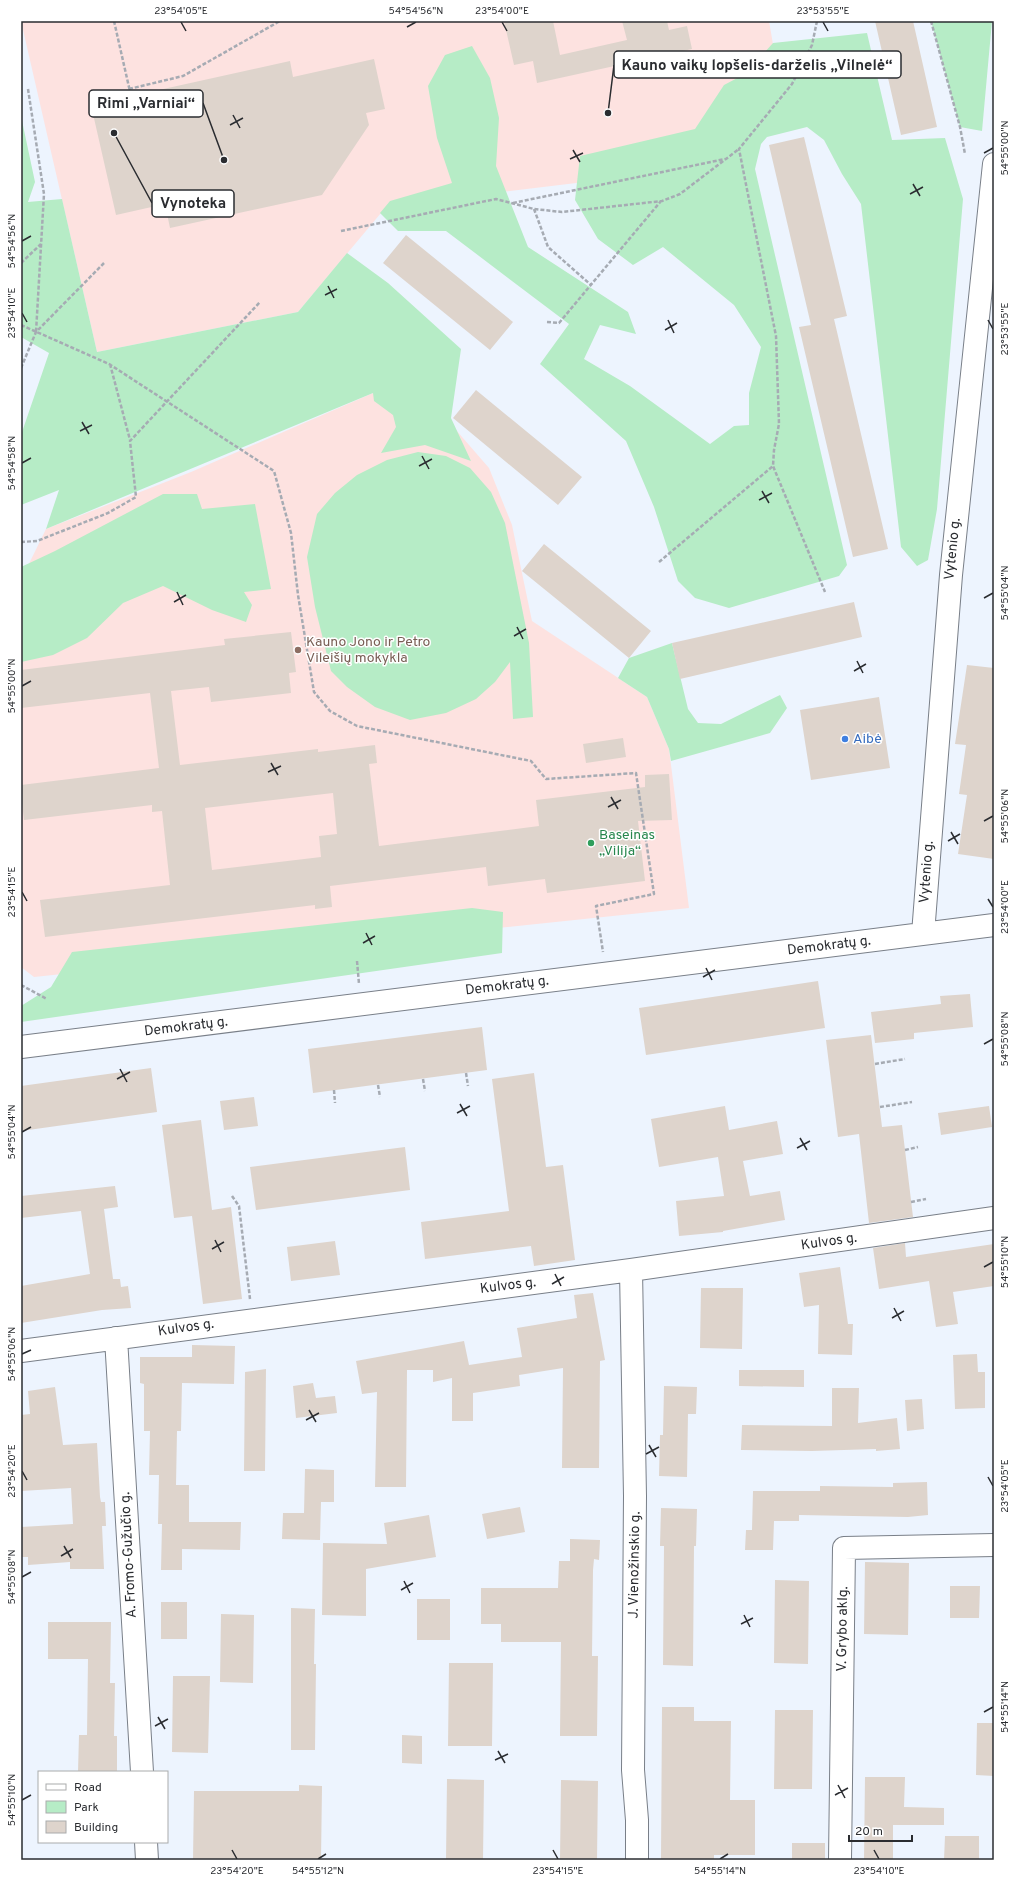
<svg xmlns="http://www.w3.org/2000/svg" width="1015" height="1881" font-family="Overpass,sans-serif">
<rect width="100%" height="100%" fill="#edf4fe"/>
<path fill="#fde2e0" d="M21,21H769L775,56L692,169L494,193L381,213L298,312L97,352Z
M410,377L489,468L512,525L532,621L647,697L669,749L689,908L34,977L21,967V580L46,529L191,472Z"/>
<path fill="#b6ecc6" d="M931,21H992L982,131L960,127Z
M867,33L892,140L945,138L963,199L937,509L928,560L917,566L901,547L861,204L842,174L824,140L807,127L767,137L761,144L755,169L847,565L839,576L729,608L695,598L678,581L654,507L626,441L540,364L569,324L446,231H398L380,213L390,201L452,183L437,138L428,86L445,55L472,46L490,78L499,118L496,166L528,247L628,312L636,334L600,325L584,359L630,386L710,444L734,426L749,425V393L761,347L734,305L663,247L633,265L598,239L575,200L580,156L695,129L724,85L745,74L773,43Z
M21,116L35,182L28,202L62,199L97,352L298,312L347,253L388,283L461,349L451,418L471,461L425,445L381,453L396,427L393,415L374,401L373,393L46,529L59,490L21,505V435L49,353L21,337Z
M418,452L446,456L470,468L491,492L505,523L529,643L533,717L513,719L510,662L495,682L476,699L446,713L410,720L375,707L347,687L331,671L315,607L307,557L317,514L335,493L357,475L387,460Z
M163,494H197L202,509L255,504L271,589L244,592L252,605L246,622L212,610L163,586L123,603L87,638L53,655L21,662V567L55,551Z
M672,643L688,709L698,723L721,724L780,695L787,708L770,733L671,761L669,749L647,697L618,678L629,658Z
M472,908L503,912L502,953L21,1022V1006L51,987L72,952Z"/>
<path fill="#ded4cc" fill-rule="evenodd" d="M504,21H553L560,55L627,40L622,21H667L669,30L687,26L692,49L537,83L533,61L514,65Z
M875,21H913L937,127L901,135Z
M374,59L385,109L366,113L369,125L322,195L170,228L165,204L116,215L91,105L290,61L293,77Z
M804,137L847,316L834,319L888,549L853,557L799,327L811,325L769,145Z
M406,235L513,322L490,350L383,263Z
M476,390L582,477L558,505L453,418Z
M544,544L651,631L629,658L522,571Z
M854,602L862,637L680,679L672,643Z
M291,632L296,672L289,673L291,693L211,702L209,687L171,691L180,765L318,749V752L375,745L377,763L369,764L379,846L539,826L536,800L645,787V775L669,774L672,820L638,821L645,881L547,893L545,879L488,886L486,867L330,886L332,907L315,909V905L45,937L40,900L170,885L162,811L152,812V805L24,820L21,795V785L159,768L150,693L21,708V670L225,645L224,639ZM333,793L337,834L319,836L321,857L212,870L205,808Z
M967,665L994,668V859L958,854L967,795L959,794L966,745L955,744Z
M879,697L890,768L811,780L800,710Z
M623,738L626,757L586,763L583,744Z
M818,981L825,1028L646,1055L639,1008Z
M970,994L973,1027L914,1033V1039L875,1043L871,1012L941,1004L940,996Z
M482,1027L487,1070L313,1093L308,1049Z
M871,1035L882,1127L902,1125L913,1217L869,1223L859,1134L838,1137L826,1040Z
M151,1068L157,1112L21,1131V1086Z
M534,1073L546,1167L563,1165L575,1260L534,1266L531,1246L425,1259L421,1222L509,1211L492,1079Z
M254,1097L258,1126L224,1130L220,1101Z
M725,1106L729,1130L777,1121L783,1154L743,1161L750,1196L780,1191L785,1220L723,1231V1232L679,1236L676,1201L724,1196L718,1157L659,1167L651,1119Z
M989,1106L992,1127L941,1135L938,1113Z
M201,1120L212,1210L231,1207L242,1299L203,1304L192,1216L174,1218L162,1125Z
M405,1147L410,1190L256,1210L250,1167Z
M115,1186L118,1207L104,1209L113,1279H120L121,1287L128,1286L131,1308L102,1310L21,1323V1286L90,1274L81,1211L21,1218V1196Z
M335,1241L340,1275L291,1281L287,1247Z
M905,1243L906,1257L994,1244V1286L953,1292L958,1324L936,1327L929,1281L879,1289L873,1248Z
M840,1267L848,1324H853L852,1355L818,1354L819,1305L804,1307L799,1273Z
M701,1288H743L742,1349L700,1348Z
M593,1293L605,1360L600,1361L599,1468H562L563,1368L519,1375L520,1386L473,1393V1421H452V1378L433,1382V1370H407L406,1487H375L377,1392L362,1394L356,1361L464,1341L469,1365L522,1357L517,1328L577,1318L574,1295Z
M192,1345L235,1346L234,1384L182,1383L181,1431H177L176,1485H189V1522H241L240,1550L182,1549V1570H161L162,1524H158L159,1475H149L150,1431H144V1384L140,1383V1357H192Z
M977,1354L978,1372H985V1408L955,1409L953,1355Z
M266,1369L265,1471H244L245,1372Z
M739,1370H804V1387L739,1386Z
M313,1383L316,1398L335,1396L337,1413L296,1418L293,1386Z
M664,1386L697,1387L696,1414H688L687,1477L659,1476L660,1435H663Z
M55,1387L63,1445L97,1443L100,1497L101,1502H105L106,1526H102L104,1569H70V1562L28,1565V1557H21V1527L73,1524L71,1488L21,1491V1415L30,1414L28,1391Z
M832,1388H859L858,1423L897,1418L900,1449L876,1451V1449L812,1451L741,1450L742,1425L832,1426Z
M922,1399L924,1429L907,1431L905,1400Z
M305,1469L334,1470V1502H321L320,1540L282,1539L283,1513H304Z
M927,1482L928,1515L908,1517L799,1515V1521H774L773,1550H745L746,1530H752L753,1491H820V1486L893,1487V1483Z
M520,1507L525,1532L487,1539L482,1514Z
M661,1508L697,1509L696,1546H694L693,1666L663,1665L664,1546H660Z
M429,1515L436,1557L366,1569V1616L322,1615L323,1543L387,1544L384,1523Z
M570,1539L600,1540L599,1560L594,1559L593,1570L592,1656H598L597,1736H560L561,1642H501V1624H481V1588H558L559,1561H570Z
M865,1562L909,1563L908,1635L864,1634Z
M775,1580L809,1581L808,1664L774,1663Z
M950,1586H980L979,1618H950Z
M417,1599H450V1640H417Z
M161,1602H187V1639H161Z
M291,1608L315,1609L314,1664H316L315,1750H291Z
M221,1614L254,1615L253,1683L220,1682Z
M48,1622H111L110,1683H115L114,1736H117V1772H78L79,1735H87L88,1659H48Z
M449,1663H493L492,1746H448Z
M173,1676H210L208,1753L172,1752Z
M662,1707H694V1721H731L730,1800H755V1855H714V1860H661Z
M775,1710H813L812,1789H774Z
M977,1723H994V1776L976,1775Z
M402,1735L422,1736V1764L402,1763Z
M865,1777H905L904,1807L944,1808V1825H893V1860H864Z
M447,1779L484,1780L483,1860H446Z
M561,1780L598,1781L597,1860H560Z
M299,1785L322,1786L321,1860H193L194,1791H299Z
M945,1836H979V1860H944Z
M792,1843H825V1860H792Z"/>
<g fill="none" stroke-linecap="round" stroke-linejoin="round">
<defs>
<path id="street" d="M923,934L951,575L994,164
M21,1047L994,925
M631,1270L635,1496L633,1770L637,1820V1860
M116,1338L142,1772
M21,1351L631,1270L994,1218
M146,1842L147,1860
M840,1860L844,1548L994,1545"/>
</defs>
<use href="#street" stroke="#797f88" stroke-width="24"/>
<path stroke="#a6abb3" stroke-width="2.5" stroke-dasharray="4 2" stroke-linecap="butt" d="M114,21L131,96
M817,21L812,45L792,84L739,149L776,336L779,424L774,450L773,466L825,592
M931,21L960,127L965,154
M28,89L44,194L36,332
M129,89L183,76L280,21
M513,203L725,159
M534,209L548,247L591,285
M341,231L496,199L534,209L562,212L662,201L680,194L739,149
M21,263L41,244
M547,322L559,323L661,201
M21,325L109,364L274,471L291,533L298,595L314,692L330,711L357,726L531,761L546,779L636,773L654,894L596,906L603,952
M110,364L130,440
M21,368L36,332L104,263
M21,542L37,541L108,513L136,497L130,441L260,302
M659,562L773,466
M357,961L359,984
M21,985L47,999
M875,1064L905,1059
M466,1073L468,1086
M423,1079L425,1091
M378,1085L380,1097
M334,1090L335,1103
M880,1107L912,1102
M905,1150L918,1147
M232,1196L239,1206L250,1299
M911,1202L926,1199"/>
<use href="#street" stroke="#fff" stroke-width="22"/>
</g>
<path fill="none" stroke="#2a2c30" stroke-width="1.5" d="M181,22L186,31M502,22L507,31M823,22L828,31M407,27L416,22M233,115L240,128M230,125L243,118M573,150L580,162M984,153L993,148M570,159L583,153M913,184L920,196M910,194L923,187M22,241L31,236M328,286L334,298M325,295L337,289M22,313L27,322M668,320L674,333M988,320L993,329M665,330L677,323M82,422L89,434M80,431L92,425M422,456L429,469M22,463L31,458M419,466L432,459M762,491L769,503M759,500L772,493M177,592L183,605M984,598L993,593M174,602L186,595M517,627L523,639M514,636L526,629M857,661L863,673M854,671L866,664M22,686L31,681M271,763L278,775M268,772L281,766M611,797L618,809M608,807L621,800M984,821L993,816M951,832L958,844M948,841L960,834M22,892L27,901M988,899L993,907M366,933L372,945M363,943L375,936M706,968L712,980M703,977L715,970M984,1044L993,1039M120,1069L127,1082M117,1079L130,1072M460,1104L467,1116M457,1113L470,1106M22,1132L31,1127M800,1138L807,1150M797,1148L810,1141M215,1240L221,1252M212,1249L224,1242M984,1267L993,1262M555,1274L561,1286M552,1284L564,1277M894,1308L901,1321M892,1318L904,1311M22,1354L31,1350M309,1410L316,1422M306,1420L319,1413M649,1445L656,1457M646,1454L659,1447M22,1471L27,1480M988,1477L993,1486M64,1546L71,1558M61,1556L73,1549M22,1577L31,1572M404,1581L410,1593M401,1590L413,1583M744,1615L750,1627M741,1624L753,1618M984,1712L993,1707M158,1717L165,1729M155,1726L168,1719M498,1751L505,1763M495,1760L508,1754M838,1785L845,1798M835,1795L848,1788M22,1800L31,1795M232,1850L237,1859M553,1850L558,1859M874,1850L879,1859M318,1859L326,1854M720,1859L728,1854"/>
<circle fill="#8d6e63" stroke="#fff" stroke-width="1.5" cx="298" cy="650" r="4"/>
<circle fill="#3f7fe0" stroke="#fff" stroke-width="1.5" cx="845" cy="739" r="4"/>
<circle fill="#2e9e5b" stroke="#fff" stroke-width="1.5" cx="591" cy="843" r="4"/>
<g text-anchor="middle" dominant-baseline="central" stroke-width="3" stroke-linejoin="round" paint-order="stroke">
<g font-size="14" fill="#2a2c30" stroke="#fff">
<text transform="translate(953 549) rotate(-84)">Vytenio g.</text>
<text transform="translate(927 872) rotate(-86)">Vytenio g.</text>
<text transform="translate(829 946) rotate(-7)">Demokratų g.</text>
<text transform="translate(507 986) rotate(-7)">Demokratų g.</text>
<text transform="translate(186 1027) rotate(-7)">Demokratų g.</text>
<text transform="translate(829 1242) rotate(-8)">Kulvos g.</text>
<text transform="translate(508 1286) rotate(-7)">Kulvos g.</text>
<text transform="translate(186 1328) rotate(-8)">Kulvos g.</text>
<text transform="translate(129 1555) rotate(-93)">A. Fromo-Gužučio g.</text>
<text transform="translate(635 1565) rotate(-89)">J. Vienožinskio g.</text>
<text transform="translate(843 1629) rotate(-89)">V. Grybo aklg.</text>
</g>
<g font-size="14" fill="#785e54" stroke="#fff" text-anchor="start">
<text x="306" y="642">Kauno Jono ir Petro<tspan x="306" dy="16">Vileišių mokykla</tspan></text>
</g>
<g font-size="14" fill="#366cbe" stroke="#fff" text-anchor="start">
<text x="853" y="739">Aibė</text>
</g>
<g font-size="14" fill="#27864d" stroke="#fff" text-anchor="start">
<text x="599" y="835">Baseinas<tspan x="599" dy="16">„Vilija“</tspan></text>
</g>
</g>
<path fill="none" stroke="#2a2c30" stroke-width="1.5" d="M608 113L614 65M224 160L203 103M114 133L152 203"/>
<g fill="#2a2c30" stroke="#fff" stroke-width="1.5">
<circle cx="608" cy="113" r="4"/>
<circle cx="224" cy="160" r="4"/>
<circle cx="114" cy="133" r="4"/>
</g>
<g fill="#fff" stroke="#2a2c30" stroke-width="1.5">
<rect x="614" y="51" width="287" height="27" rx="4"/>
<rect x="89" y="90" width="114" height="27" rx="4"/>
<rect x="152" y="190" width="82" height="27" rx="4"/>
</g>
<g font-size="15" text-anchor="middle" font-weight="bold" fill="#2a2c30">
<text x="757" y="70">Kauno vaikų lopšelis-darželis „Vilnelė“</text>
<text x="146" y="108">Rimi „Varniai“</text>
<text x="193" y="208">Vynoteka</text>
</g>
<rect width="1015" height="1881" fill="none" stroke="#ffffff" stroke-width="44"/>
<rect x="38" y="1771" width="130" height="72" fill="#ffffff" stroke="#aaabac"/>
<rect x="46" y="1784" width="20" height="6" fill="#ffffff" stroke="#aaabac"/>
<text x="74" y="1791" font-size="12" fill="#2a2c30">Road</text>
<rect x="46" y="1801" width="20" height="12" fill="#b6ecc6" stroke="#aaabac"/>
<text x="74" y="1811" font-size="12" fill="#2a2c30">Park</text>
<rect x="46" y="1821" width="20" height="12" fill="#ded4cc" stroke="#aaabac"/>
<text x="74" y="1831" font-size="12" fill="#2a2c30">Building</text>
<path d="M849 1835v6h63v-6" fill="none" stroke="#2a2c30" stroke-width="2"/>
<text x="855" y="1835" font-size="12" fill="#2a2c30" stroke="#ffffff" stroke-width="3" paint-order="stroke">20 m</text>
<rect x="22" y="22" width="971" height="1837" fill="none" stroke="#2a2c30" stroke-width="1.5"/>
<g font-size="10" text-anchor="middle" fill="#2a2c30">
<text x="181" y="14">23°54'05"E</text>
<text x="416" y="14">54°54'56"N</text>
<text x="502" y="14">23°54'00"E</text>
<text x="823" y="14">23°53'55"E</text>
<text transform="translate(1004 148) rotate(-90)" y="4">54°55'00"N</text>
<text transform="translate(11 241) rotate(-90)" y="4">54°54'56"N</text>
<text transform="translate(11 313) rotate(-90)" y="4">23°54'10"E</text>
<text transform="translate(1004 329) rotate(-90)" y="4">23°53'55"E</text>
<text transform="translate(11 463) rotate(-90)" y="4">54°54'58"N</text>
<text transform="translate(1004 593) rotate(-90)" y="4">54°55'04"N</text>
<text transform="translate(11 686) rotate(-90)" y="4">54°55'00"N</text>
<text transform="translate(1004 816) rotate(-90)" y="4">54°55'06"N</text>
<text transform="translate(11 892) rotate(-90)" y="4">23°54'15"E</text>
<text transform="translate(1004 907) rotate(-90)" y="4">23°54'00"E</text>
<text transform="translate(1004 1039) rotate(-90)" y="4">54°55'08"N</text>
<text transform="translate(11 1132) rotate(-90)" y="4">54°55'04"N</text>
<text transform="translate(1004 1262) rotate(-90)" y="4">54°55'10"N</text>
<text transform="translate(11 1354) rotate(-90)" y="4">54°55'06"N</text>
<text transform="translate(11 1471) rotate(-90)" y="4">23°54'20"E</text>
<text transform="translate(1004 1486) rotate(-90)" y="4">23°54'05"E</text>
<text transform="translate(11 1577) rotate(-90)" y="4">54°55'08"N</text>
<text transform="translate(1004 1707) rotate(-90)" y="4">54°55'14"N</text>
<text transform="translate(11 1800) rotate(-90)" y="4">54°55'10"N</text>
<text x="237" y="1874">23°54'20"E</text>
<text x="318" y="1874">54°55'12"N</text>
<text x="558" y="1874">23°54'15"E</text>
<text x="720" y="1874">54°55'14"N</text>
<text x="879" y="1874">23°54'10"E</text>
</g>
</svg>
